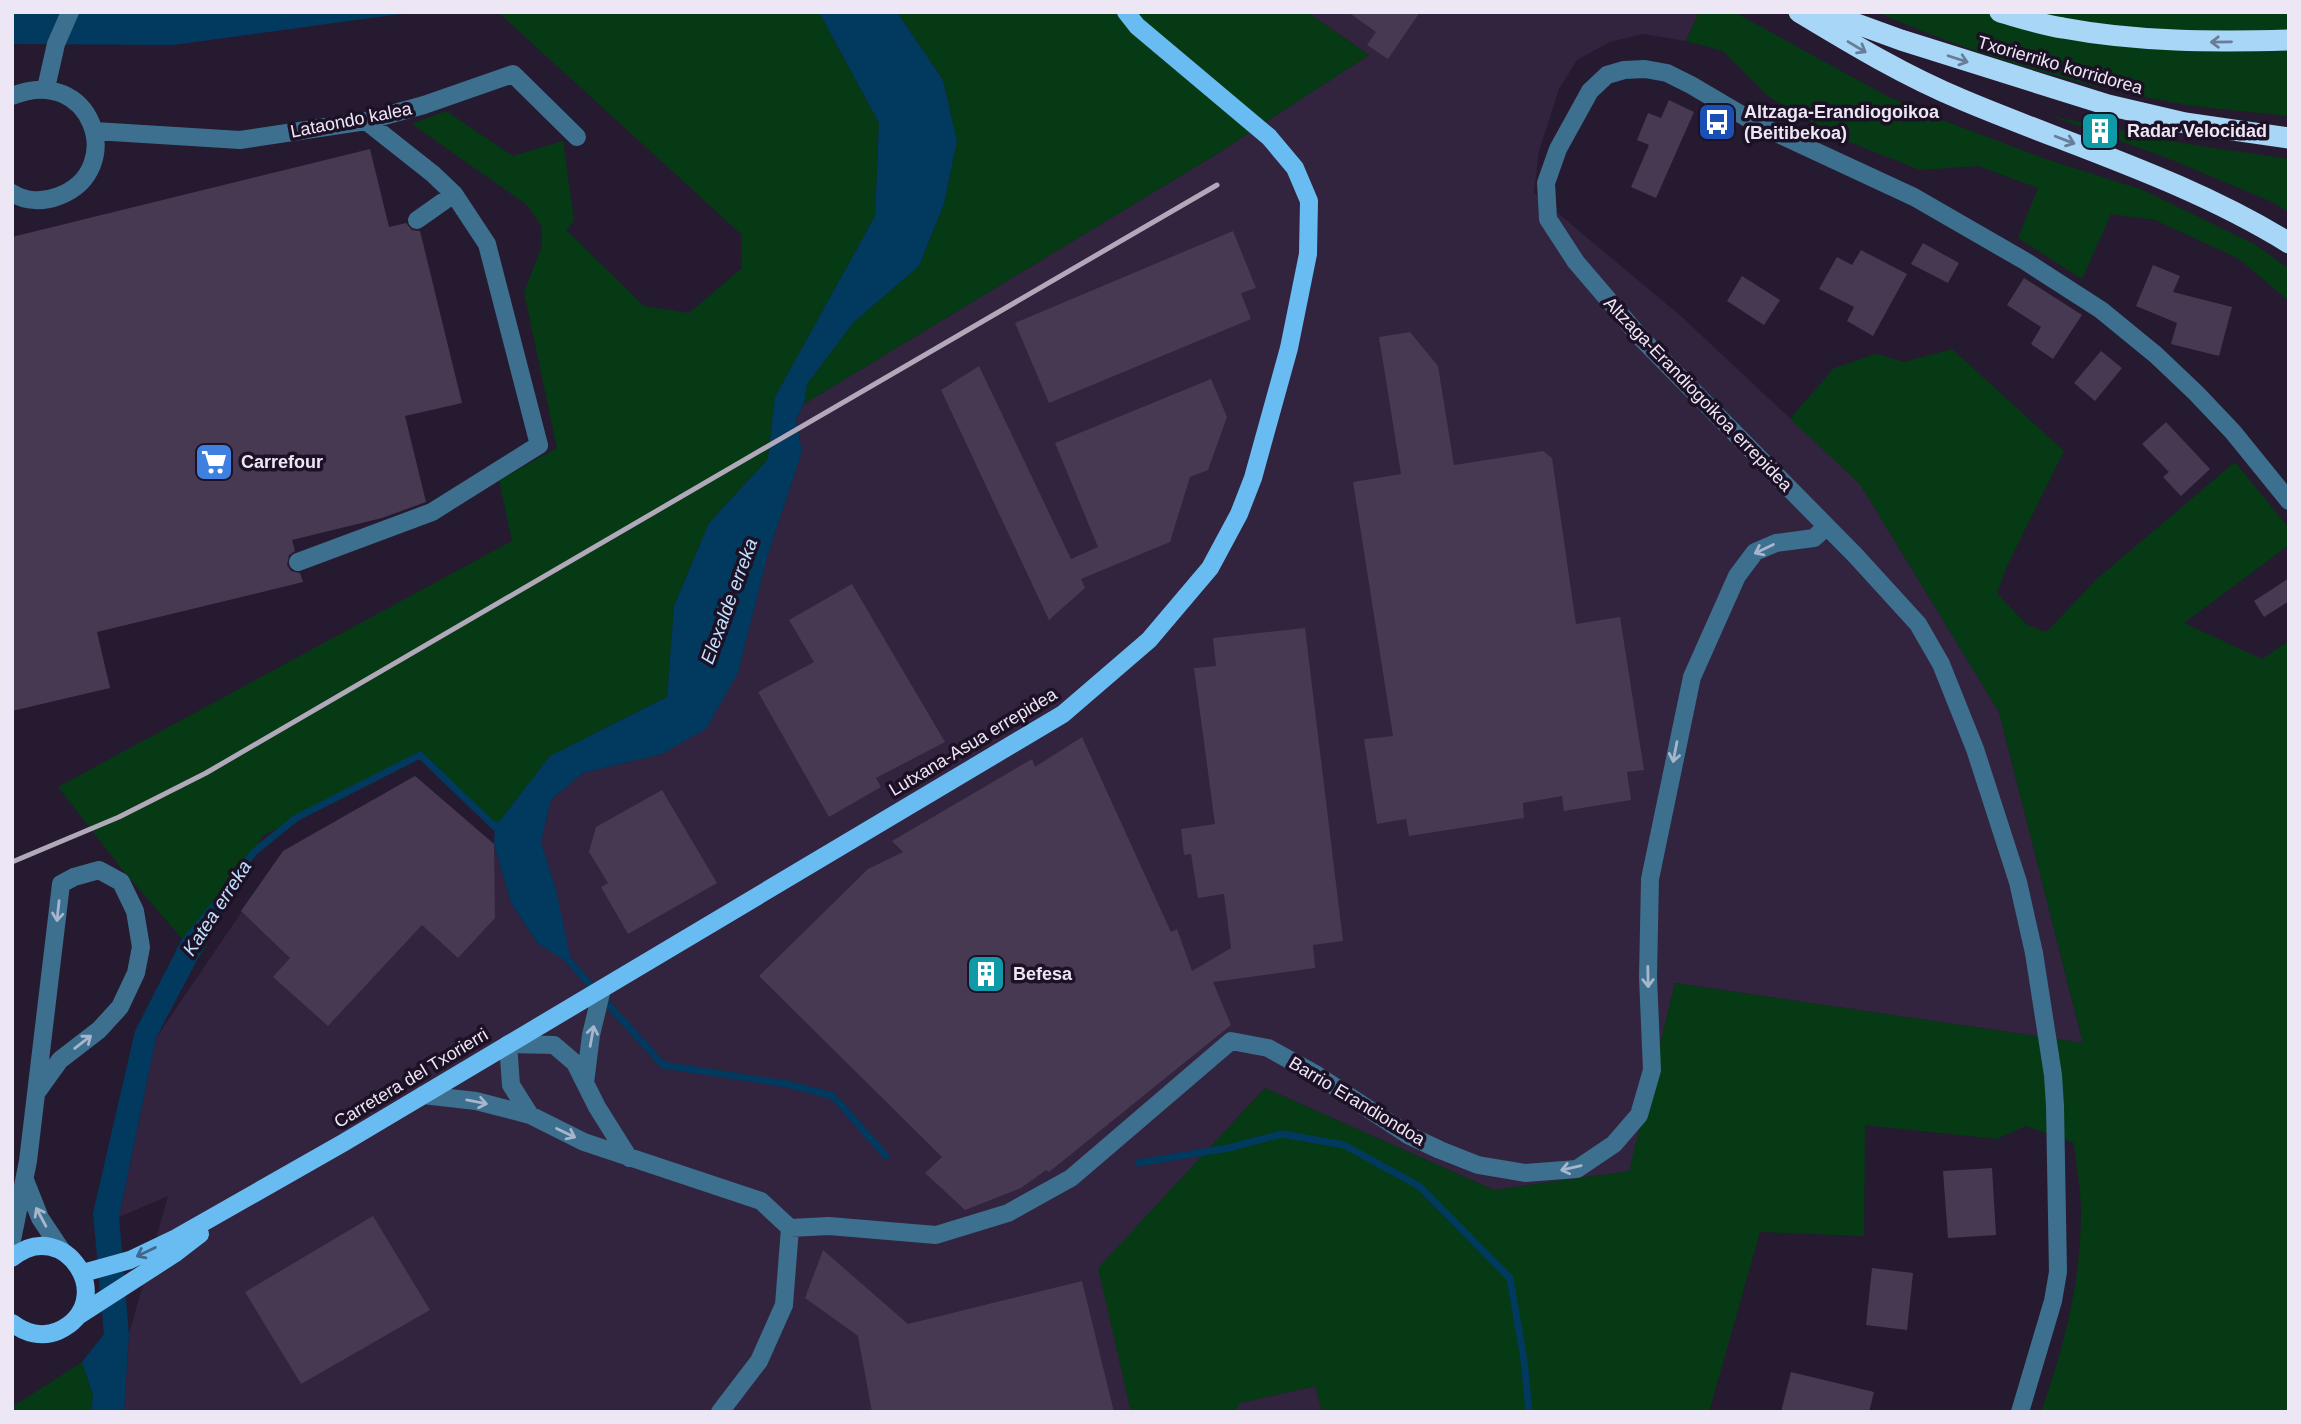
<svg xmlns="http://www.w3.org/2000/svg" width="2301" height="1424" font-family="Arial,sans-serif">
<rect width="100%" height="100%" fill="#261a30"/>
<path fill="#32233e" d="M1307,12H1699L1686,41L1643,34L1610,42L1577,60L1559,89L1539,151L1534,193L1683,318L1860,484L1999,712L2083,1043L1675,983L1630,1171L1494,1190L1265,1088L1099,1268L1131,1412H124L129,1334L168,1196L119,1217L156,1038L283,851L415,776L494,844L511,903L538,944L556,889L541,842L551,800L583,773L662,754L768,554L802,452L796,419L804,404L1215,155L1369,55Z
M1316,1386L1322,1412H1234L1240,1403Z"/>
<path fill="#053a14" d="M498,12H819L879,123L875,216L775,397L768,459L709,523L674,606L667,697L551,756L495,827L420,755L262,836L199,958L125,873L58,787L512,541L499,480L557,448L524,292L542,246V227L527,205L412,124L446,111L513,156L563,141L574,221L566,230L644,306L689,313L742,268L741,234Z
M897,12H1307L1369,55L1215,155L804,404L807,384L853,323L919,266L944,204L957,141L943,80Z
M1699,12H1734L1887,96L1929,115L2049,160L2143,190L2256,245L2289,269V301L2239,259L2155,220L2111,214L2082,279L2018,238L2038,188L1978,166L1920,170L1834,136L1768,96L1723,51L1686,41Z
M1877,12H2289V116C2255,112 2221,110 2188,105C2081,87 1976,56 1877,12Z
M2051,116L2187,144L2289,159V212L2270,201L2167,158Z
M1952,349L2064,451L2007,566L1997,593L2027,625L2046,632L2098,578L2235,462L2289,528V545L2184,623L2262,659L2289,641V1412H2041C2064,1347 2081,1282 2081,1212C2081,1189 2076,1166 2074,1143L2026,1126L1996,1139L1865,1125L1864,1236L1760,1232L1709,1412H1322L1315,1386L1240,1403L1234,1412H1131L1098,1268L1265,1088L1494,1190L1629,1171L1675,983L2083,1043L1999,712L1860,484L1790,419L1834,368L1876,354L1904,362Z
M82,1362L93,1395L91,1412H12V1407Z"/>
<path fill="#02395e" d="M12,12H415L173,45L12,44Z
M819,12H897L943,80L957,141L944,204L919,266L853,323L807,384L804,404L796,419L802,452L768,554L738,673L706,729L662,754L583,773L551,800L541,842L556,889L572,965L538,944L511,903L494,844L495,827L550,756L667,697L674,606L709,523L768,459L775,397L875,216L879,123Z
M254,852L156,1038L119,1217L129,1334L124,1412H91L93,1395L82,1362L104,1334L93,1213L135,1031L182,939Z"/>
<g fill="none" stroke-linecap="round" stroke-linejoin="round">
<path stroke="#02395e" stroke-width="7" d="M248,860L254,852L296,818L420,755L495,827L500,824
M568,960L595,990
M603,999L663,1065L787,1084L833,1096L886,1156
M1138,1163L1228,1148L1282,1134L1344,1145L1419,1186L1510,1278L1524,1360L1529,1412"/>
</g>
<path fill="#463951" d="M1348,12H1420L1388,59L1367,45L1376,32Z
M1669,100L1694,112L1656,198L1631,187L1649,145L1637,140L1648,113L1661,118Z
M370,149L389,227L406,223L412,230L420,231L462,403L405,416L426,502L382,518L292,540L295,551L289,555L287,565L291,571L300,573L303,582L97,632L110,688L12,711V237Z
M1233,231L1256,288L1241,293L1251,319L1049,403L1015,323Z
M1923,243L1959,263L1948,283L1911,264Z
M1861,250L1907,274L1873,336L1847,321L1854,307L1819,289L1837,257L1852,265Z
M2153,265L2180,276L2173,292L2232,307L2219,356L2171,344L2177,323L2136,306Z
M1742,276L1780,300L1764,325L1727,301Z
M2024,278L2082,315L2053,359L2031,344L2041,327L2007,305Z
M1410,332L1438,366L1454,465L1543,451L1552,458L1576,624L1620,617L1644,770L1627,772L1631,800L1564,811L1562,796L1523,803L1524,818L1409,836L1406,819L1377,824L1364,739L1393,736L1353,482L1401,474L1379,337Z
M2101,351L2122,368L2095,401L2074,383Z
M979,366L1071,559L1098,547L1055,443L1211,379L1227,417L1208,470L1190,477L1170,542L1081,579L1085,588L1049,620L941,390Z
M2166,422L2210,469L2181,496L2163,477L2169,472L2142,444Z
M2289,578V601L2264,617L2254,601Z
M852,584L945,742L876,778L881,787L829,817L758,692L814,662L789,620Z
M1305,628L1343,941L1313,945L1315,968L1213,982L1231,1025L1049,1172L1046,1170L1021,1188L965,1210L925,1173L942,1157L759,976L868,869L903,852L892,841L1032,759L1035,767L1082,737L1171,932L1177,929L1192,971L1231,948L1224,894L1198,898L1191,854L1184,855L1181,829L1215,824L1194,668L1216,666L1213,638Z
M415,776L494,844L495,918L458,958L422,925L328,1026L273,977L290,958L241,911L283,851Z
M662,790L717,883L628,934L601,887L608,883L589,852L596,827Z
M1992,1168L1996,1235L1948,1238L1943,1171Z
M373,1216L430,1310L301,1384L245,1292Z
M823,1250L908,1324L1082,1281L1114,1412H872L858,1336L805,1298Z
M1872,1268L1913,1273L1907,1330L1866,1325Z
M1791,1372L1874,1392L1869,1412H1781Z"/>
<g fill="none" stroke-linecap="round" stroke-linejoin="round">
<path stroke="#3d6f8e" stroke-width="18" d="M46,88L56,44L70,12
M12,96C92,63 128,170 59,196C44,202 26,202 12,193
M95,131L240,140L366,121L424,105L513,74L577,137
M417,220L454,194
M298,562L432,512L539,445L487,244L454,194L433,174L366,121
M585,1083L591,1035L602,989
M423,1095L476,1101L530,1115
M629,1158L597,1107L575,1063L554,1045L508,1044L511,1085L530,1115L584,1142L761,1201L790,1228L784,1305L759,1361L720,1412
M25,1180L40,1218L62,1251
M790,1228L829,1226L936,1235L1008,1213L1071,1178L1231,1041L1268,1048L1317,1075L1408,1135L1440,1150L1478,1165L1525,1173L1577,1169L1614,1144L1639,1115L1652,1070L1648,977L1650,879L1692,677L1737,576L1755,552L1776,543L1814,538L1826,527
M12,1240L28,1161L61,884L74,877L99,870L121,882L135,911L141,947L136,973L120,1007L99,1030L60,1060L37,1092
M2020,1412L2053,1301L2058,1272L2055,1106L2053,1075L2034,953L2018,882L1975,749L1941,664L1918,624L1855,555L1641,338L1576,262L1548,219L1546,183L1558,149L1590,91L1607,75L1624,70L1645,69L1667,73L1691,85L1759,125L1914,197L2025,261L2101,310L2156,355L2196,393L2233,432L2289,501"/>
<path stroke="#68bcf1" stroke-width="18" d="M12,1258C64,1214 121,1302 58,1331C42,1338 25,1333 12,1323
M83,1273L130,1260L176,1238L343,1143L1063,714L1149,640L1210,568L1239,514L1253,478L1289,348L1308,254L1309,201L1295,168L1269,137L1137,26L1126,12
M78,1316L174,1254L200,1234"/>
<path stroke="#a8d6f6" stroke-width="21" d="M1799,12C1852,44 1905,76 1963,100C2072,146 2187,180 2289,243
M1824,12L1901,40L2108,105L2185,123L2289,138
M2000,12C2021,18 2042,25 2063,28C2137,42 2214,42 2289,40"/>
<path stroke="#b1a9ba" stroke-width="5" d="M12,862L119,817L206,773L1217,185"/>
</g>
<defs><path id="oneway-shaft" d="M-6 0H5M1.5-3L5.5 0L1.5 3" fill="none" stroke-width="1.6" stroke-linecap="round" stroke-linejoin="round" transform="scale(1.75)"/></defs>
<g stroke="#697d98">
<use href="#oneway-shaft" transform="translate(2221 42) rotate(179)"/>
<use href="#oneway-shaft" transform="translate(1857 47) rotate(31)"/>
<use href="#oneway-shaft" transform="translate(1958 59) rotate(18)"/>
<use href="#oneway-shaft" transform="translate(2065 140) rotate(21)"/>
</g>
<g stroke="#a7b6cc">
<use href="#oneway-shaft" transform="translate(1764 549) rotate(154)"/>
<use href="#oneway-shaft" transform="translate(1675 752) rotate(101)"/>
<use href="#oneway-shaft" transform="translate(58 911) rotate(96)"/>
<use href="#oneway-shaft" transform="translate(1648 977) rotate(89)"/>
<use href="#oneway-shaft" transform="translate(592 1036) rotate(-80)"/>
<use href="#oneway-shaft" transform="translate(83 1042) rotate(-38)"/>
<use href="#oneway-shaft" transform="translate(477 1102) rotate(11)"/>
<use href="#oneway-shaft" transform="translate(566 1133) rotate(26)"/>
<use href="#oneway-shaft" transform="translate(1571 1168) rotate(167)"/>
<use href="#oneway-shaft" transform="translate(41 1217) rotate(-118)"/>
</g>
<use stroke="#42668c" href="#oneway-shaft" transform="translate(146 1252) rotate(154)"/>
<defs>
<symbol id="bus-square" viewBox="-11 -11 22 22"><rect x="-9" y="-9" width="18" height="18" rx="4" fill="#1a4fb4" stroke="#1d1126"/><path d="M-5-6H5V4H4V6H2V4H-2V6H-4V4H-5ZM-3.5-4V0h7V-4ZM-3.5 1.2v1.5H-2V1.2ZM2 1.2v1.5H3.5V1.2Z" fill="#fff"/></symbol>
<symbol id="building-square" viewBox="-11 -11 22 22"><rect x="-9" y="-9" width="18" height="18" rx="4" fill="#0f9aa8" stroke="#1d1126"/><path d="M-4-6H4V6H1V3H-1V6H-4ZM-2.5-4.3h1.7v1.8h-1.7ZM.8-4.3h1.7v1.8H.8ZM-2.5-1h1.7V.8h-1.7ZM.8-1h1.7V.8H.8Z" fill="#fff"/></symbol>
<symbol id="supermarket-square" viewBox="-11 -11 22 22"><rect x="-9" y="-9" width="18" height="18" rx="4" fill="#3f7fe0" stroke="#1d1126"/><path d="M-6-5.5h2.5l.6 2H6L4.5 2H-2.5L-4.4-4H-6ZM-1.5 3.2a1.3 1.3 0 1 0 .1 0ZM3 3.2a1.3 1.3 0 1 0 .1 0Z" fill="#fff"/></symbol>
</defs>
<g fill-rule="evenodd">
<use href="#bus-square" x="1695" y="100" width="44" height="44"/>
<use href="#building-square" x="2078" y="109" width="44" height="44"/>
<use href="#supermarket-square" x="192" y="440" width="44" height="44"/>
<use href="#building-square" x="964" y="952" width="44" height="44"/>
</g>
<g text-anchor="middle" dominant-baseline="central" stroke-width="7" stroke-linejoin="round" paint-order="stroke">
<g font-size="18" fill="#ede6f5" stroke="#1d1126">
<text transform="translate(2060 65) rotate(16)">Txorierriko korridorea</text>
<text transform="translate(351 120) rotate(-11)">Lataondo kalea</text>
<text transform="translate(1698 394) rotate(46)">Altzaga-Erandiogoikoa errepidea</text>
<text transform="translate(973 742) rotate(-31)">Lutxana-Asua errepidea</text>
<text transform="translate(411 1078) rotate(-31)">Carretera del Txorierri</text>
<text transform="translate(1357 1101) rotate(31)">Barrio Erandiondoa</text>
</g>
<g font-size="18" font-weight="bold" fill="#ede6f5" stroke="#1d1126" text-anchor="start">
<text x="1744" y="112">Altzaga-Erandiogoikoa<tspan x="1744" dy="21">(Beitibekoa)</tspan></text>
<text x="2127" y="131">Radar Velocidad</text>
<text x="241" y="462">Carrefour</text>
<text x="1013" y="974">Befesa</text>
</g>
<g font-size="19" font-style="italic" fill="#c0e1fe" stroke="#1d1126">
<text transform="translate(729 601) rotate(-70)">Elexalde erreka</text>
<text transform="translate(217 908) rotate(-57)">Katea erreka</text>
</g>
</g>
<rect width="2301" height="1424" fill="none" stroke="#ede6f5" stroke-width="28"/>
</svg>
